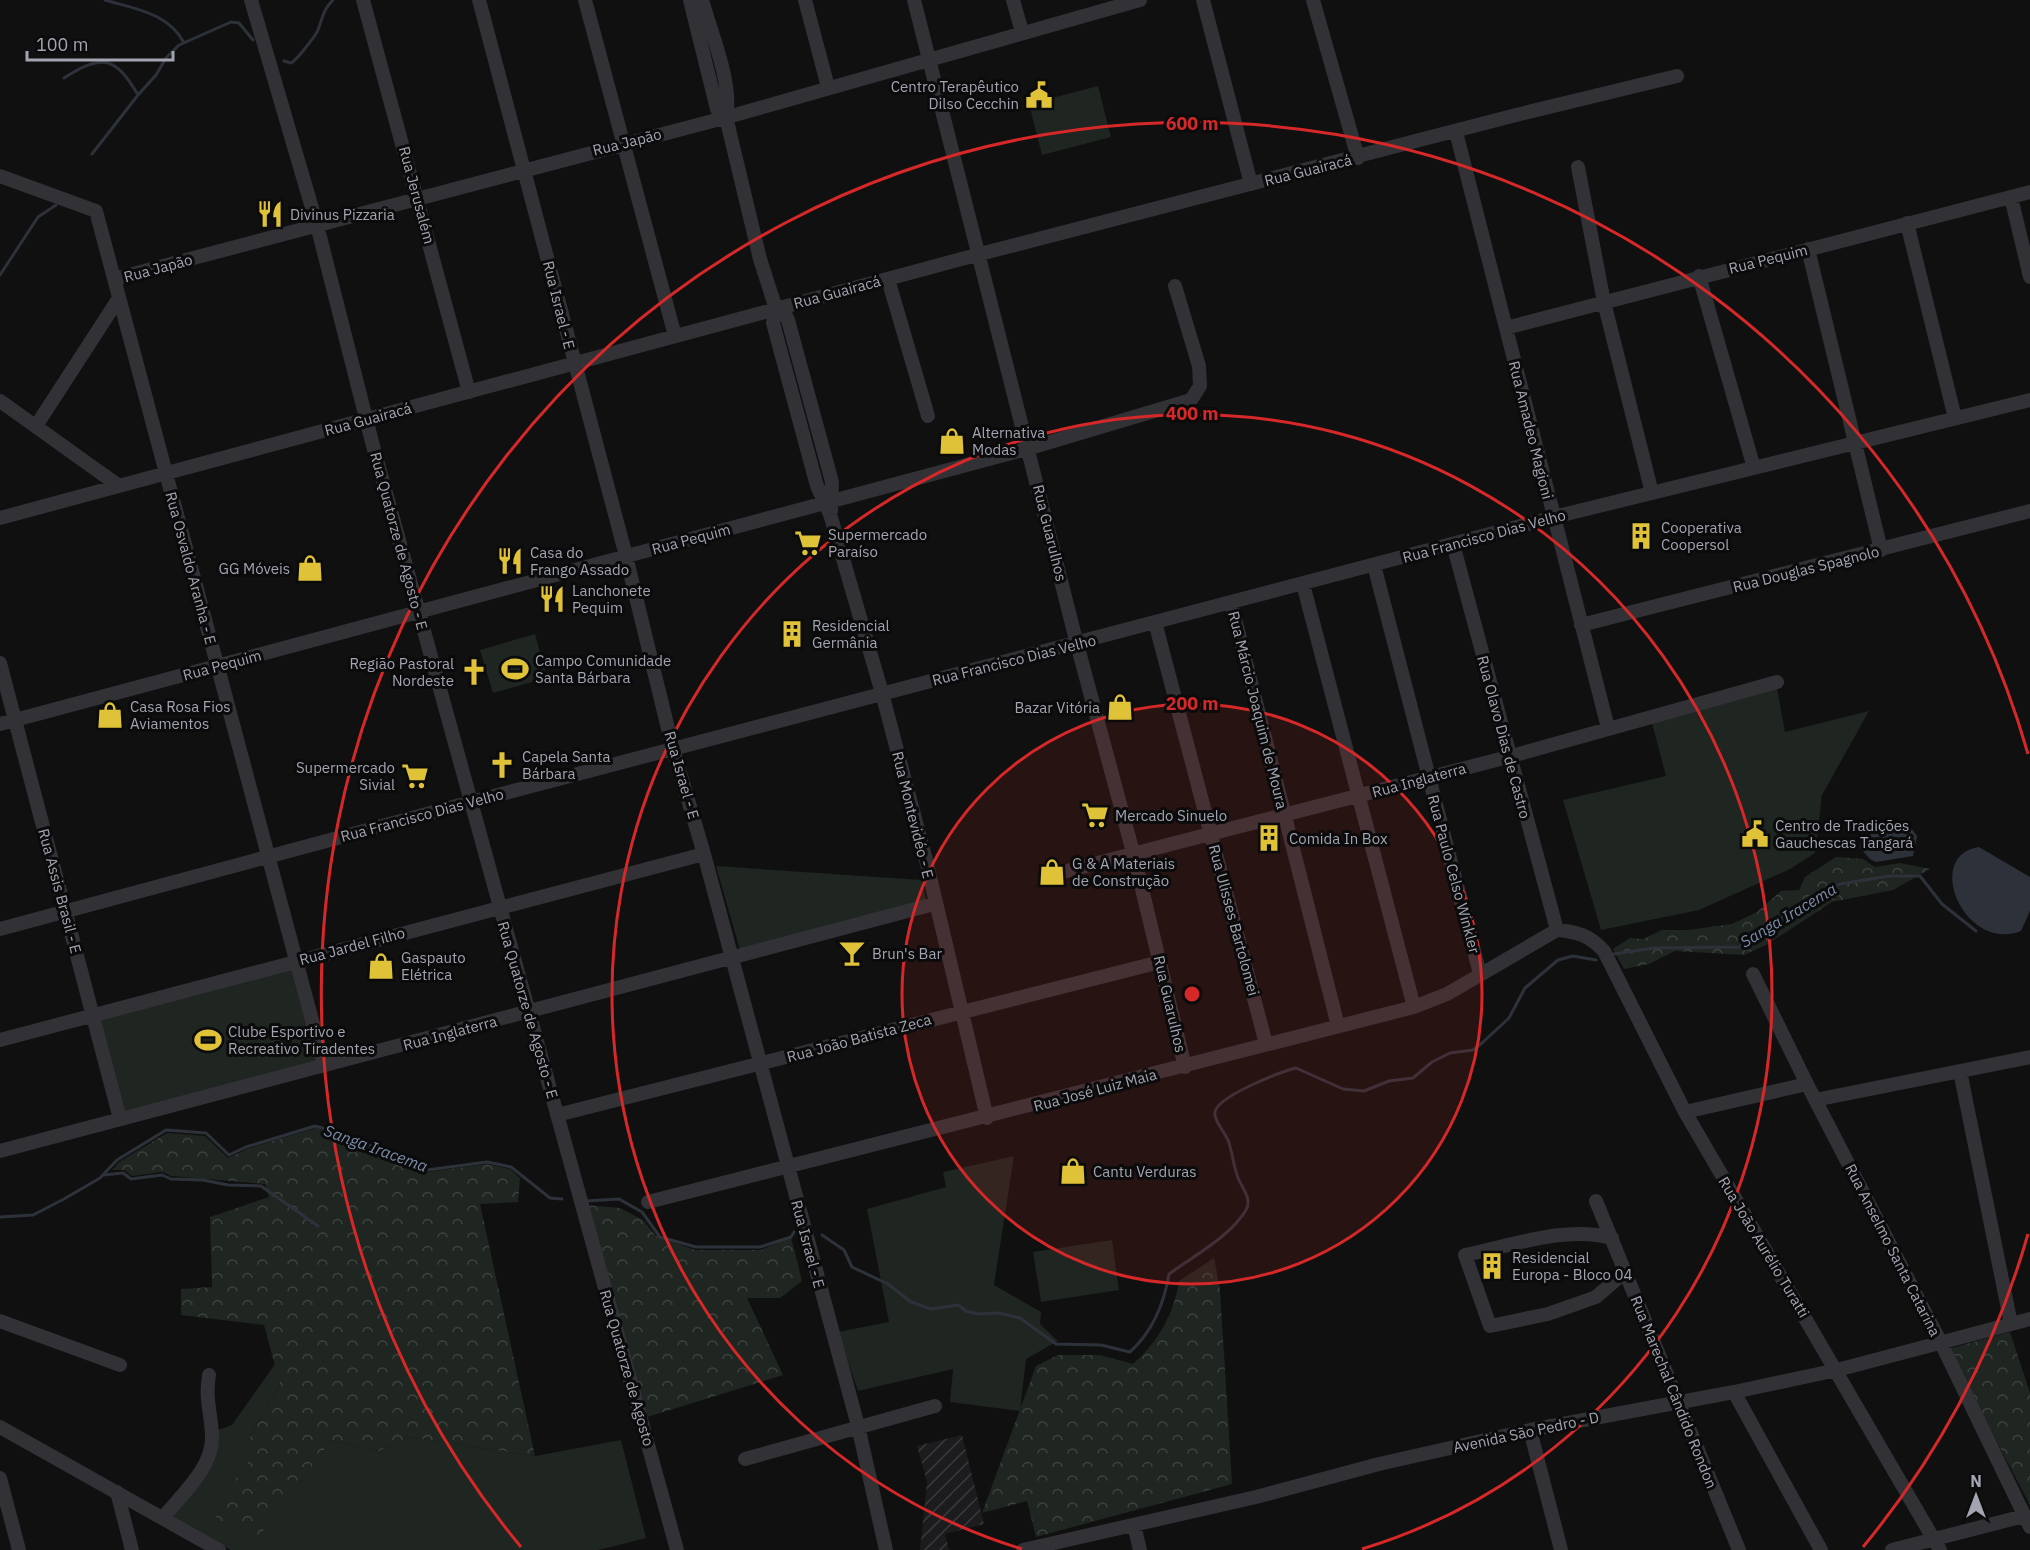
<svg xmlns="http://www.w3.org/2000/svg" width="2030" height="1550" font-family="'IBM Plex Sans',sans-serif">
<defs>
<pattern id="industrial-furrows" width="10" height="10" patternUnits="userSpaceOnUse" patternTransform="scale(1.5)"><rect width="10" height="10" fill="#1c1c1e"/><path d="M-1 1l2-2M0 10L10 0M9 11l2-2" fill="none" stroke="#3a3a3c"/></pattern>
<pattern id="forest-crowns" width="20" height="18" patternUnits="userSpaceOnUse" patternTransform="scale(1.5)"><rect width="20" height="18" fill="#1f2520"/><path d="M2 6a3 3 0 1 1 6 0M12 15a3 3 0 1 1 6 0" fill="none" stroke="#3c423e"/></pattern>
</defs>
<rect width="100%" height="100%" fill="#101011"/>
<path fill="url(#industrial-furrows)" d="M962,1435L984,1524L945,1534L949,1550H920L927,1482L917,1446Z"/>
<path fill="#1f2520" d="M1098,86L1111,137L1042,155L1029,104Z
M535,634L547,678L493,693L480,650Z
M1777,688L1785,732L1869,711L1822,795L1815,853L1790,869L1699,910L1601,930L1563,800L1666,776L1652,723Z
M716,866L922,880L926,902L740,950Z
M293,966L319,1062L123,1114L98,1018Z
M1014,1156L994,1285L1041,1312L1040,1324L1058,1341L1026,1359L1020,1411L950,1402L953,1369L858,1391L838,1332L889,1322L867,1209L946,1187L943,1172Z
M1112,1240L1119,1290L1041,1302L1033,1252Z
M275,1364L280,1384L248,1441L260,1449L227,1489L256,1539L331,1441L379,1451L409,1437L535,1456L621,1440L646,1538L598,1550H231L173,1517L212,1461L215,1431L232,1425Z"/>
<path fill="url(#forest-crowns)" d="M1836,857L1863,859L1875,867L1900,863L1930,869L1893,890L1832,902L1766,945L1744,955L1675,951L1649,964L1624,969L1613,949L1630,938L1643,939L1662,930H1688L1732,924L1757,912L1781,891L1799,890L1805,877Z
M315,1128L346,1137L427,1172L487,1164L510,1169L520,1178L518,1202L480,1204L535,1456L409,1437L379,1451L331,1441L256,1540L216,1518L227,1489L259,1449L248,1441L280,1384L264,1325L181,1315V1289L212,1287L210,1217L269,1197L265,1184L171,1176L163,1172L132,1176L124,1170H112L119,1162L167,1133L205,1136L228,1158L247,1149Z
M586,1205L620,1208L643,1220L656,1236L695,1250H761L791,1237L802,1281L780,1298H747L783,1375L644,1418Z
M1214,1258L1220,1289L1232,1484L1036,1537L1027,1501L982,1513L1036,1366L1058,1355H1100L1133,1364C1158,1342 1174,1314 1179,1281Z
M2010,1332L2030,1393V1505L1948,1349Z"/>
<path fill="#2d323a" d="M1884,826L1911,828L1917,836L1913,856L1876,862L1870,859L1860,848L1862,832Z
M1979,847L2030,877V911L2021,931C1964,953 1923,855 1979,847Z"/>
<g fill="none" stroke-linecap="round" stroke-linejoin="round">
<path stroke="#2d323a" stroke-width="3" d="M105,0C135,9 169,13 184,43
M284,61L291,63C297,60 316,35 318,30C323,17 323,10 333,0
M64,78C101,55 114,54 138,95
M92,154L138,95L156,75L166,58L179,45L231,22L239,23L253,40
M0,275L38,217L56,205
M1614,954L1654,948L1740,947L1786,914L1840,884L1889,876H1920L1942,904L1976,931
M103,1175L123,1173L131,1179L162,1175L171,1179L203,1180L228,1185L261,1186L318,1226
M586,1201L619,1199L642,1212L660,1237L696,1247H760L791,1237L794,1232
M0,1217L33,1215L64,1199L100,1178L117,1160L166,1130L206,1133L229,1155L246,1147L315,1126L347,1135L427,1170L487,1162L511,1167L550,1198L562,1199
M822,1235L844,1250L852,1267L888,1284L911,1302L931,1309L958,1305L966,1311L978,1314L998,1313L1020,1318L1056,1344L1101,1345L1130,1352C1152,1332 1164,1304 1169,1274C1192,1257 1231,1236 1246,1210C1252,1199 1243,1189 1239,1180C1233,1167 1233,1153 1228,1140C1225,1133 1213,1119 1215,1112C1218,1096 1280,1072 1296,1068L1343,1089L1364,1091L1389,1081L1413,1078L1432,1062L1450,1053L1473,1050L1482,1043L1509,1018L1525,988L1558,960L1573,956L1596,960"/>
<path stroke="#313136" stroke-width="14" d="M251,0L317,225L372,442L677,1550
M363,0L469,392
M479,0L626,556L673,749L704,854L858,1426L886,1550
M585,0L675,336
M690,0L717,109L726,117
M702,0C711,33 733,84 726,117L760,259L776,309L773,323L817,486L830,514L882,693L926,860L987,1118
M805,0L828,87
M914,0L1077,644L1134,856L1185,1067
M1013,0L1022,32
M1203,0L1251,184
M1313,0L1358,158
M1456,132L1608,728
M1578,167L1604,302L1652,493
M0,176L96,211L324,1065
M2011,197L2030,277
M1907,223L1955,418
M1808,249L1881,550
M1699,276L1754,468
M114,279L724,118L1140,0
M888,279L928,416
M776,309L785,314L788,320L832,482L831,511
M1506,328L2030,192
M0,401L119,486
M36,426L119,298
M0,518L980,254L1516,115L1677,76
M1453,544L1557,930
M1374,565L1480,974
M1303,584L1414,1007
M1231,603L1338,1026
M1155,622L1266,1044
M1581,625L2030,511
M0,663L120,1119
M0,724L1030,448L1191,400L1200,386L1199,366L1175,286
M1059,873L1508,757L1777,682
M0,929L471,802L1554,517L2030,400
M1753,974L1807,1084L1941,1343L2030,1527
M0,1040L704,854
M1960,1071L2011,1324
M1815,1100L2030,1057
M1685,1112L1807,1084
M557,1115L1160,962
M0,1151L934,904
M1596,1201L1739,1550
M648,1202L1414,1007L1447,994L1557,930C1578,932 1589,935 1604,951L1685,1112L1940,1550
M1612,1238C1566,1225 1510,1246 1465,1255L1490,1326L1548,1314L1596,1297L1625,1272
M0,1321L120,1365
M1734,1392L1821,1550
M0,1427L219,1550
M1530,1430L1561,1550
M745,1459L935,1406
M0,1478L19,1550
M117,1492L132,1550
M163,1518C181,1495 214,1467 212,1435C211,1412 205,1400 209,1375
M1134,1525L1140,1550
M1023,1550L1256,1497L1379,1464L1530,1430L1734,1392L1837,1370L2030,1319
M1892,1550L2024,1516"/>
</g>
<circle cx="1192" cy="994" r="290" fill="#d62828" fill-opacity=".12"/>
<g fill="none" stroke="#d62828" stroke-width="3">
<circle cx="1192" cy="994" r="290"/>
<path d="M1022 1549A580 580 0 1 1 1362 1549"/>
<path d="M2028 1234A870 870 0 0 1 1863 1547M521 1547A870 870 0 1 1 2028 754"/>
</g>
<defs>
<symbol id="civic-bare" viewBox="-9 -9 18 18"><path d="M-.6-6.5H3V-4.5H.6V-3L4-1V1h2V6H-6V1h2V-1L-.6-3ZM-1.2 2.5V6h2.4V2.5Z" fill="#e0c239" stroke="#0b0b0c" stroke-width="2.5" paint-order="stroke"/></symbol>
<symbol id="restaurant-bare" viewBox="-9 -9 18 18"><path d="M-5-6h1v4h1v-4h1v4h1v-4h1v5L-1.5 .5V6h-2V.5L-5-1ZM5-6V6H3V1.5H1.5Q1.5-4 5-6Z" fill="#e0c239" stroke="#0b0b0c" stroke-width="2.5" paint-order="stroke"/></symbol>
<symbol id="shop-bare" viewBox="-9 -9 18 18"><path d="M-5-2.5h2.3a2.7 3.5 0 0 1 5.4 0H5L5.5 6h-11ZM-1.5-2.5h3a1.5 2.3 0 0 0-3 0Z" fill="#e0c239" stroke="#0b0b0c" stroke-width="2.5" paint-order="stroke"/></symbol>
<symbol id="building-bare" viewBox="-9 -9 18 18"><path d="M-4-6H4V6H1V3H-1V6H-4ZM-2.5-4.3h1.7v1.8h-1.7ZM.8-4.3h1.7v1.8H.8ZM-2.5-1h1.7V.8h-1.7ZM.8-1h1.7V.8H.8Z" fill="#e0c239" stroke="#0b0b0c" stroke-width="2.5" paint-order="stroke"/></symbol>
<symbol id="supermarket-bare" viewBox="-9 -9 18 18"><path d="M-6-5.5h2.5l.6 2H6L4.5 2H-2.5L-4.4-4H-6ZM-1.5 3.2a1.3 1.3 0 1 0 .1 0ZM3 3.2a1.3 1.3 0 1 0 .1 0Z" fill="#e0c239" stroke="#0b0b0c" stroke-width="2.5" paint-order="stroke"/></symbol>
<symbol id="stadium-bare" viewBox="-9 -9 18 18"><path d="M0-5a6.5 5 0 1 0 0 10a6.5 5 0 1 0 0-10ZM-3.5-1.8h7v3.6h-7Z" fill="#e0c239" stroke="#0b0b0c" stroke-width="2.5" paint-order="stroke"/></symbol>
<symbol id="church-bare" viewBox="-9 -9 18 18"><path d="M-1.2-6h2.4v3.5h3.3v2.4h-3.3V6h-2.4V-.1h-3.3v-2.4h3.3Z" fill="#e0c239" stroke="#0b0b0c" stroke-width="2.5" paint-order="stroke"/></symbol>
<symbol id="bar-bare" viewBox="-9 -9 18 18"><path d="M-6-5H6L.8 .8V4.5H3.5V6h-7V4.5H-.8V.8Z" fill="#e0c239" stroke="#0b0b0c" stroke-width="2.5" paint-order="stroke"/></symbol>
</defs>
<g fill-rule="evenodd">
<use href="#civic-bare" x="1020" y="76" width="38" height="38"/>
<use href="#restaurant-bare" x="251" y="195" width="38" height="38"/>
<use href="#shop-bare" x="933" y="422" width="38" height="38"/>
<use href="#building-bare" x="1622" y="517" width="38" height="38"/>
<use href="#supermarket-bare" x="789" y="524" width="38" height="38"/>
<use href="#restaurant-bare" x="491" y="542" width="38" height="38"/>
<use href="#shop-bare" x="291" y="549" width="38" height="38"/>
<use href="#restaurant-bare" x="533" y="580" width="38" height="38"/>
<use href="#building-bare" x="773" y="615" width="38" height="38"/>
<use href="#stadium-bare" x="496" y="650" width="38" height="38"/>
<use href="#church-bare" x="455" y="653" width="38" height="38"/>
<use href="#shop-bare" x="1101" y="688" width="38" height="38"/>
<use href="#shop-bare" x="91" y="696" width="38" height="38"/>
<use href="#church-bare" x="483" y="746" width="38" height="38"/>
<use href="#supermarket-bare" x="396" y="757" width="38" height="38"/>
<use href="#supermarket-bare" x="1076" y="796" width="38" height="38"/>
<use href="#civic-bare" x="1736" y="815" width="38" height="38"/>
<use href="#building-bare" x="1250" y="819" width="38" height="38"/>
<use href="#shop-bare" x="1033" y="853" width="38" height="38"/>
<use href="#bar-bare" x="833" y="934" width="38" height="38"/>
<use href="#shop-bare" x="362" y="947" width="38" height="38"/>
<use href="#stadium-bare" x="189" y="1021" width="38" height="38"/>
<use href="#shop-bare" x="1054" y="1152" width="38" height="38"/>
<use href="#building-bare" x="1473" y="1247" width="38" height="38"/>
</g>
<g text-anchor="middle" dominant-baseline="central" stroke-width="6" stroke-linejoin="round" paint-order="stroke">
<g font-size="15" fill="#a2a5b1" stroke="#0b0b0c" text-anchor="start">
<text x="1019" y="86" text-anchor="end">Centro Terapêutico<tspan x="1019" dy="17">Dilso Cecchin</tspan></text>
<text x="290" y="214">Divinus Pizzaria</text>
<text x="972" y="432">Alternativa<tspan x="972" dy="17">Modas</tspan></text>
<text x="1661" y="527">Cooperativa<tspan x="1661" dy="17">Coopersol</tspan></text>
<text x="828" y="534">Supermercado<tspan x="828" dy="17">Paraíso</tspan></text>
<text x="530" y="552">Casa do<tspan x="530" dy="17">Frango Assado</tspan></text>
<text x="290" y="568" text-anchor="end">GG Móveis</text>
<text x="572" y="590">Lanchonete<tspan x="572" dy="17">Pequim</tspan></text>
<text x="812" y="625">Residencial<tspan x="812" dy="17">Germânia</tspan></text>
<text x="535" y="660">Campo Comunidade<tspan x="535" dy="17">Santa Bárbara</tspan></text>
<text x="454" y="663" text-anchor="end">Região Pastoral<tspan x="454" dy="17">Nordeste</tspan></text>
<text x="130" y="706">Casa Rosa Fios<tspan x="130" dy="17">Aviamentos</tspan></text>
<text x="1100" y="707" text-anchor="end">Bazar Vitória</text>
<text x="522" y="756">Capela Santa<tspan x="522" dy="17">Bárbara</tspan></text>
<text x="395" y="767" text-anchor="end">Supermercado<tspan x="395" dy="17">Sivial</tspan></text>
<text x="1115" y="815">Mercado Sinuelo</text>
<text x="1775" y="825">Centro de Tradições<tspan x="1775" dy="17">Gauchescas Tangará</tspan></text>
<text x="1289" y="838">Comida In Box</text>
<text x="1072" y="863">G &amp; A Materiais<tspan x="1072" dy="17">de Construção</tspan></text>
<text x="872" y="953">Brun's Bar</text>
<text x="401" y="957">Gaspauto<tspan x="401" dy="17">Elétrica</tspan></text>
<text x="228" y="1031">Clube Esportivo e<tspan x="228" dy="17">Recreativo Tiradentes</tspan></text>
<text x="1093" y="1171">Cantu Verduras</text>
<text x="1512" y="1257">Residencial<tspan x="1512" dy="17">Europa - Bloco 04</tspan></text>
</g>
<g font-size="15" fill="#a2a5b1" stroke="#0b0b0c">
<text transform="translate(627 142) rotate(-14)">Rua Japão</text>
<text transform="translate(1308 170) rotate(-14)">Rua Guairacá</text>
<text transform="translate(417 195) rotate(75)">Rua Jerusalém</text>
<text transform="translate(1768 259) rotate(-14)">Rua Pequim</text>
<text transform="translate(158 268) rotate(-15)">Rua Japão</text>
<text transform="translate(837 292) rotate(-15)">Rua Guairacá</text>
<text transform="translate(559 305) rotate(76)">Rua Israel - E</text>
<text transform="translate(368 419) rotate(-15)">Rua Guairacá</text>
<text transform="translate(1531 430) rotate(76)">Rua Amadeo Magioni</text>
<text transform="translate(1050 533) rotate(76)">Rua Guarulhos</text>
<text transform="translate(1484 536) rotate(-15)">Rua Francisco Dias Velho</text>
<text transform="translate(691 539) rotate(-15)">Rua Pequim</text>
<text transform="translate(399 541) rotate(75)">Rua Quatorze de Agosto - E</text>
<text transform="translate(191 568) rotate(75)">Rua Osvaldo Aranha - E</text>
<text transform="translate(1806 569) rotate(-14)">Rua Douglas Spagnolo</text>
<text transform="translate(1014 660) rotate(-14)">Rua Francisco Dias Velho</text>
<text transform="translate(222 665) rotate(-15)">Rua Pequim</text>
<text transform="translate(1258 710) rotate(76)">Rua Márcio Joaquim de Moura</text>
<text transform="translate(1504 737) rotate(75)">Rua Olavo Dias de Castro</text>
<text transform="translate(682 775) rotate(74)">Rua Israel - E</text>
<text transform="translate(1419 780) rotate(-15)">Rua Inglaterra</text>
<text transform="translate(422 815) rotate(-15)">Rua Francisco Dias Velho</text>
<text transform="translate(913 815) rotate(76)">Rua Montevidéo - E</text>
<text transform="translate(1454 874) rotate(75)">Rua Paulo Celso Winkler</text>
<text transform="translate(60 891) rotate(75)">Rua Assis Brasil - E</text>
<text transform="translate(1234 920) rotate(75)">Rua Ulisses Bartolomei</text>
<text transform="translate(352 946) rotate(-15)">Rua Jardel Filho</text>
<text transform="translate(1170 1004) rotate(77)">Rua Guarulhos</text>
<text transform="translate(528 1010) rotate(74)">Rua Quatorze de Agosto - E</text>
<text transform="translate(450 1033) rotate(-15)">Rua Inglaterra</text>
<text transform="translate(859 1038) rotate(-15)">Rua João Batista Zeca</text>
<text transform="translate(1095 1090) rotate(-15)">Rua José Luiz Maia</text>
<text transform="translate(808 1244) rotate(75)">Rua Israel - E</text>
<text transform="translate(1764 1247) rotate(59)">Rua João Aurélio Turatti</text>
<text transform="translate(1893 1250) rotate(63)">Rua Anselmo Santa Catarina</text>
<text transform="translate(627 1368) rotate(74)">Rua Quatorze de Agosto</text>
<text transform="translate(1674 1392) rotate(68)">Rua Marechal Cândido Rondon</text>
<text transform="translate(1526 1432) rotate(-12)">Avenida São Pedro - D</text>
</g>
<g font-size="16" font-style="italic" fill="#7c8da9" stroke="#0b0b0c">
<text transform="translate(1788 915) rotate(-31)">Sanga Iracema</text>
<text transform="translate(376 1148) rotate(20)">Sanga Iracema</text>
</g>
</g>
<circle cx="1192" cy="994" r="9" fill="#d62828" stroke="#0b0b0c" stroke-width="3"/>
<g font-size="18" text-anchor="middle" font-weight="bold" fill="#d62828" stroke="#0b0b0c" stroke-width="6" stroke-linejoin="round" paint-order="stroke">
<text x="1192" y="130">600 m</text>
<text x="1192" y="420">400 m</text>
<text x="1192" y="710">200 m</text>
</g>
<g transform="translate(1976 1496)" stroke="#0b0b0c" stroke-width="4.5" paint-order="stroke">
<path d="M0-4.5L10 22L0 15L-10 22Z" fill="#a2a5b1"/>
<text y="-9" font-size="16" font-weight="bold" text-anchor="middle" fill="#a2a5b1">N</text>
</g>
<path d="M27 51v9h146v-9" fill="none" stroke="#a2a5b1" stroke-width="3"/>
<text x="36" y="51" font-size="18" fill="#a2a5b1" stroke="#0b0b0c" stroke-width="4.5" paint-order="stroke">100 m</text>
</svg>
